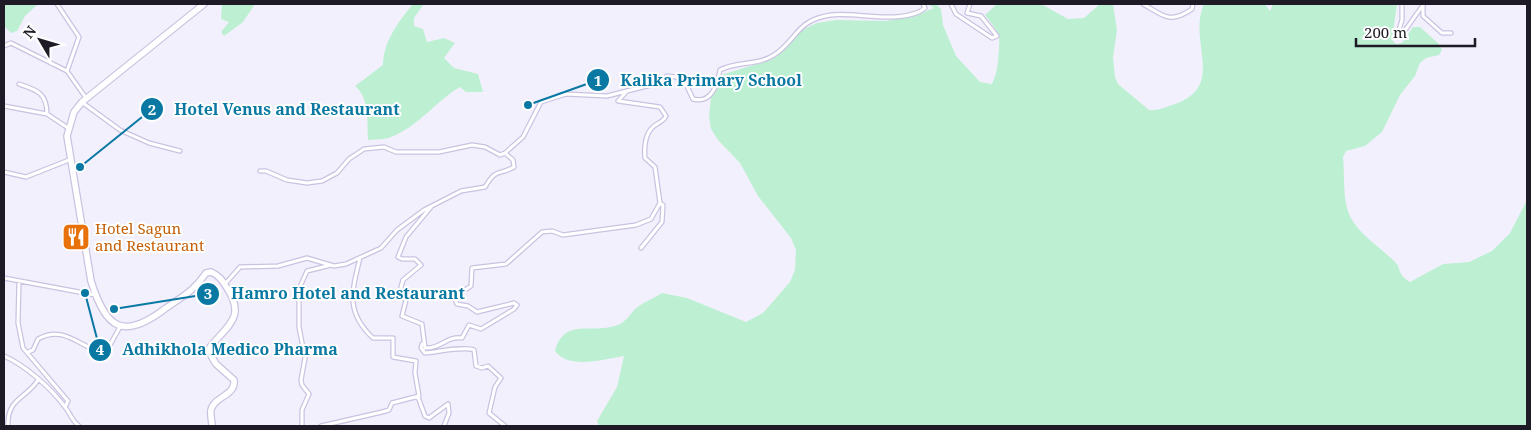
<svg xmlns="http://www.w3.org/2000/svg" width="1531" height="430" font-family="'Noto Serif',serif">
<rect width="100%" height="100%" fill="#f3f0fd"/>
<path fill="#bdf0d2" d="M6,4H38L25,16L17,31L11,33L4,26V6Z
M222,4H255L243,22L224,36L221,32L229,22L221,19Z
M413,4L423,5L414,18V26L423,29L427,42L444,38L455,43L444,58L454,68L478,74L483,92H466L460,87C436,101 418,127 391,137C385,140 376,139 368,140C367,122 370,98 355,86L383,65C383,42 399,21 413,4Z
M928,4H936L941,9L943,25L956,56L980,82L992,84C996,75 997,70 998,61C1000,34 1002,37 985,15L997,4H1041L1068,19L1084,18L1100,4H1113L1117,30L1113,57L1115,77L1118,84L1149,110C1158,111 1166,107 1175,104C1227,85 1187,42 1204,4H1265L1270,11L1273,4H1397L1392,40L1396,44L1402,43L1413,27H1420L1439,44L1442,50L1439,55L1426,58L1420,63L1415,76L1400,95L1382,132L1365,146L1346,151L1343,157C1345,176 1342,201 1351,218C1359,234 1382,249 1395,262C1402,269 1396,273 1410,282L1443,264L1469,262L1492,251L1510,233L1527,200V426H599L597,421L617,387L624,356C606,359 568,370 555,351C564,316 593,335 618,325C625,322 630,315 635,309C642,303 654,298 662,293L687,298L746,322L763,313L790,282L795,270L796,250L791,238L758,196L740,163L718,140L711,129L709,116L711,97L720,85L721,75L773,59L802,30L817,23L836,20L886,21L917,15L934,8Z"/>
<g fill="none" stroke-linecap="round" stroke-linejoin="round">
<defs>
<path id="street" d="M57,4L79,37L67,71
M951,4L956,14L992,38L997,36L981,16L967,13L970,4
M1143,4C1163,15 1169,25 1192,9L1193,4
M1402,4V20L1397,36H1401L1423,5V16L1442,33H1451
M4,46L11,43L67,71L86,98
M19,84C37,90 47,93 47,114L68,128
M627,91L618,101L660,107L666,116C663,123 655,123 651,129C645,136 644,149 645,158L655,167L660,203
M83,103L120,130L149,143L180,151
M4,106L47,114
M260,171H266L287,180L307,183L322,181L337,173L349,159L364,149L384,147L396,152H439L472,145L485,147L500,155L505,153L523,137L541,102L566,94L607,96L655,84L667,76L676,77L685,82L693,99C712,104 717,85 720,70C736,61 757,66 774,55C798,39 796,20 831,15C856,12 905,25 925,8L923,4
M4,172L26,177L69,160
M431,207L406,237L398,257L402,259H415L421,265L403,280L400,291L406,300L402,316L422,324L425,348C441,349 446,336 462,338L469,325L481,329L514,309L517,305L514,303L477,312L468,306L457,304L455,299L459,294L471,286L472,268L506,264L542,232L552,231L563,235L636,225L651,219L660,203L663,205L662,222L641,248
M4,278L95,295
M19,281L18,323L23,348L68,401L65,407
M225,284L240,267L278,266L307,258L334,266L346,264L381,248L397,230L424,210L461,191L485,187C497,167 498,176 514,167L513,160L505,153
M422,344L421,348L425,353C438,352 464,346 474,350L476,366L482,368L488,366L501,378L495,387L489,413L505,426
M28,352L33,350L38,339C64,324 81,348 105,354L121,325
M4,356C25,365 51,388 65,407C70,413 72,421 79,426
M418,397L425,416L429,418L448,404L449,413L444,426
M8,426C7,398 26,399 38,380
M302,426V410L309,394L302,385L301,380L305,358L299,327V289L307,271L331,265
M321,426L382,412L389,410L392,403L419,396L415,373L416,361L393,357V338H373C345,312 352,291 360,258"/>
<path id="highway" d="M204,4L82,102L74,112L67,136L91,281C106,329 123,341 166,308C183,296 194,291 206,273L211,272C219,275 223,281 227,288C246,317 228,325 210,347L209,352L216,364L234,380C236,396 214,396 211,410C210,415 212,421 212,426"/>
</defs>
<use href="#street" stroke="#cac2e1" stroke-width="5.5"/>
<use href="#highway" stroke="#cac2e1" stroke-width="8"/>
<use href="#street" stroke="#fff" stroke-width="3"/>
<use href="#highway" stroke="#fff" stroke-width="5.5"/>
</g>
<defs>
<symbol id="restaurant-square" viewBox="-11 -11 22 22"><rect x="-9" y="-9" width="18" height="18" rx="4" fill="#e8710a" stroke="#fff"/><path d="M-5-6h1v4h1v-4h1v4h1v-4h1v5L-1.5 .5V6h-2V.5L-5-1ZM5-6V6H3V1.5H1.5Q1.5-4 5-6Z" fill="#fff"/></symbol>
</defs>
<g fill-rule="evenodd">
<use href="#restaurant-square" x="60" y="221" width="32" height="32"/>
</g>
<g text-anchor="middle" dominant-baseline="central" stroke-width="4" stroke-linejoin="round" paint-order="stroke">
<g font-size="15" fill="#c56008" stroke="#fff" text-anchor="start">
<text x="95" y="228">Hotel Sagun<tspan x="95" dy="17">and Restaurant</tspan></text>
</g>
</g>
<path fill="none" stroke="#0979a3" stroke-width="2" d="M528 105L598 80M80 167L152 109M114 309L208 294M85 293L100 350"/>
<g fill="#0979a3" stroke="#fff" stroke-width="2">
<circle cx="528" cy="105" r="5"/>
<circle cx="80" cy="167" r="5"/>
<circle cx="114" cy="309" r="5"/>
<circle cx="85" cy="293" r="5"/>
<circle cx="598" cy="80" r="12"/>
<circle cx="152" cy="109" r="12"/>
<circle cx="208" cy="294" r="12"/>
<circle cx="100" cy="350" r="12"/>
</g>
<g font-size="15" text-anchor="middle" font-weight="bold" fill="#fff">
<text x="598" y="86">1</text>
<text x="152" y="115">2</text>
<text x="208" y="299">3</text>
<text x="100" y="355">4</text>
</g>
<g font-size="16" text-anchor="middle" font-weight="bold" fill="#0979a3" stroke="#fff" stroke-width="4" stroke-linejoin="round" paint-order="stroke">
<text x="711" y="86">Kalika Primary School</text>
<text x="287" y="115">Hotel Venus and Restaurant</text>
<text x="348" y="299">Hamro Hotel and Restaurant</text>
<text x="230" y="355">Adhikhola Medico Pharma</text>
</g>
<rect width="1531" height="430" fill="none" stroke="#1e1b27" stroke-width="10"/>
<g transform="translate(40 40) rotate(308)" stroke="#ffffff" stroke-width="4" paint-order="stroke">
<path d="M0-4L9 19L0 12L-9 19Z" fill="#1e1b27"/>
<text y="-8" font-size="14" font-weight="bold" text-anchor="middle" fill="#1e1b27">N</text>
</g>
<path d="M1356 38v8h119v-8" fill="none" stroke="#1e1b27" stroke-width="2.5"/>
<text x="1364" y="38" font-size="15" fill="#1e1b27" stroke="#ffffff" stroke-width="4" paint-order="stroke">200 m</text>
</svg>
